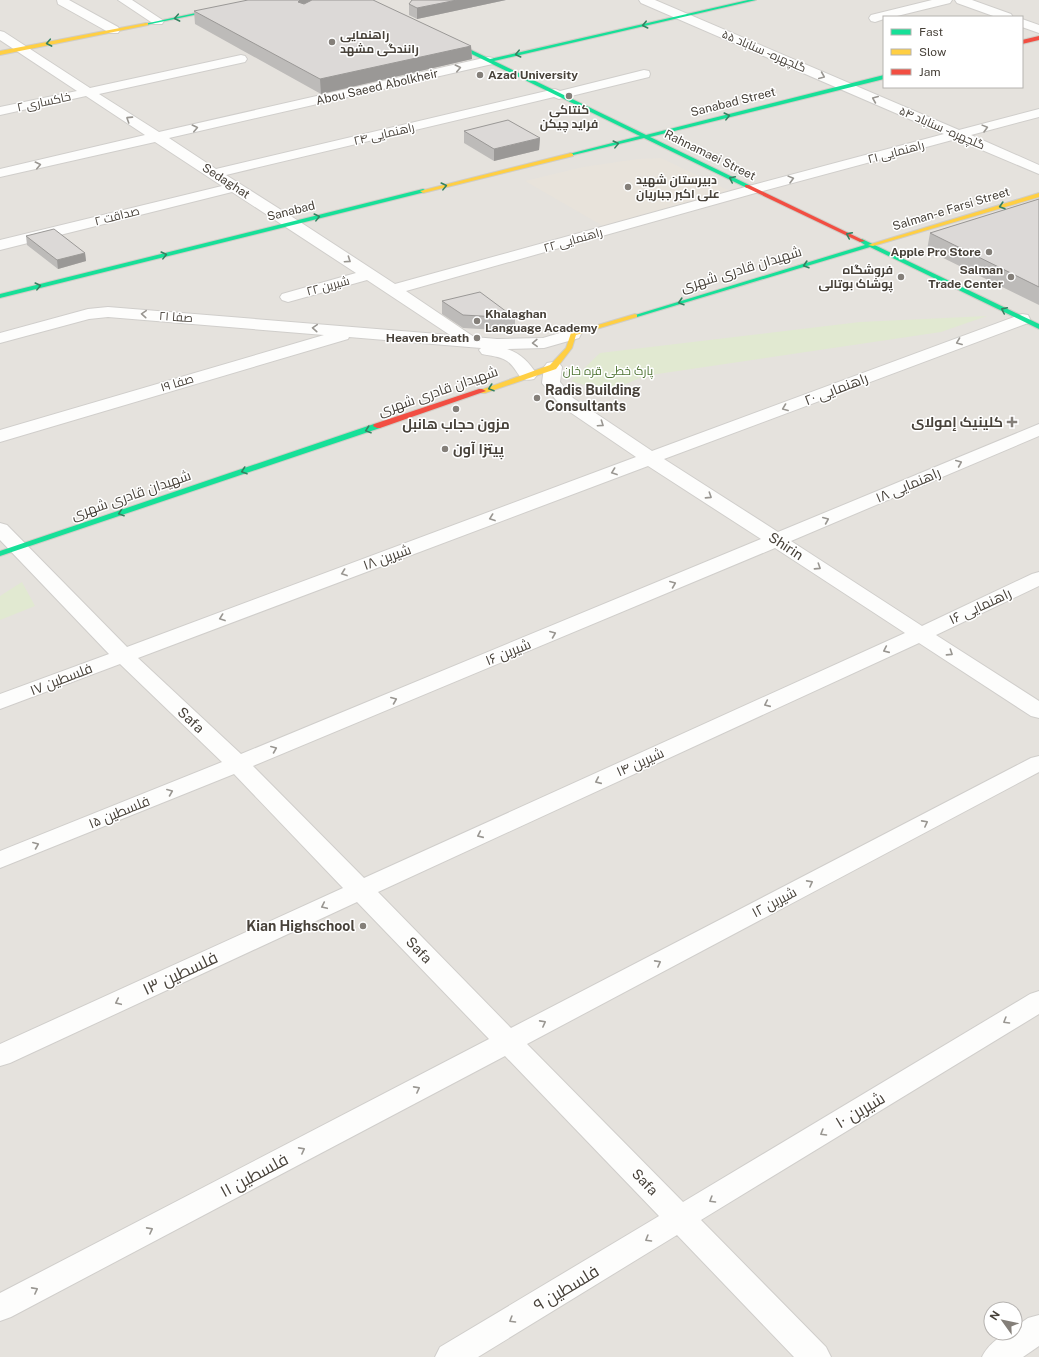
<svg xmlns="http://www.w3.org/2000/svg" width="1039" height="1357" font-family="'Public Sans',Cairo,sans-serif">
<rect width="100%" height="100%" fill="#f2f0ee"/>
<path fill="#e5e2dd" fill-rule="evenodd" d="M0,0H1039V1357H0ZM884,17H1022V87H884ZM991,1309H1015V1333H991Z"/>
<path fill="#e8e3db" d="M661,158L732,192L603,226L525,181L583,167L638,159Z"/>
<path fill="#e1e9d1" d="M987,316L941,332L644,376L608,392L571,381L600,353L860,322Z
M22,582L35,606L0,620V596Z"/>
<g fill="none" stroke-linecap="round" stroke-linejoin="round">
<defs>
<path id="street" d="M57,0H69L118,27L120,30L118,33H110L58,4Z
M118,0H132L164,21L162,24H154Z
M639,0H655L959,130L1039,109V117L971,135L1039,165V174L956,139L759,192L406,291L474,337L497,339L543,338L573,329L579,330L581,334L579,338L544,348L507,349C521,354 529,362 537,375L534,379C517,383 519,369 507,361C499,356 491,356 482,354L479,350L481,348L349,337L348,339L0,442V430L324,335L108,317L89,319L0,343V333L88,309L108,307L450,335L367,280L288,302L282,300L280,297L282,294L356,273L232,192L0,250V240L222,186L155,142L0,177V169L145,135L86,96L0,115V107L77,91L0,40V31L4,32L90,88L241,55L245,56L247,59L245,62L99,94L159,132L488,57L493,58L494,61L493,64L488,65L169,138L216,169L555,89L560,91L644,70L649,71L650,74L649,77L559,99L554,97L226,175L297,220L395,284L749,186L944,134L641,3Z
M932,0H952L950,3L893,17H884V19L875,22L871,21L869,18L871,15Z
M955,0H972L1011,14L1013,17H996L957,3Z
M1022,19L1039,25V33L1022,27Z
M1022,314L1028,315L1030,319L1028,323L664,459L778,532L1039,424V436L791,541L922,626L1032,574L1039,572V586L936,635L1039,701V718L1031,716L919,643L378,892L511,1028L1031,758L1039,756V772L527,1044L683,1202L1030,994L1039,991V1014L701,1220L826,1347L831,1357H794L677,1235L478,1357H435L440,1347L659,1216L505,1056L11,1317L0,1321V1293L489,1039L357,902L10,1063L0,1066V1044L343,888L234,774L0,868V851L222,762L120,664L0,709V694L109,654L0,540V523L7,525L127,647L636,457L561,406L542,383L544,367L547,363L553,362L559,363L562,367L560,382L573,398L652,451ZM648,466L761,539L241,754L138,658ZM775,548L905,633L364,878L253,766Z
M1039,1315V1346L1023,1357H982C988,1345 1001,1333 1015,1333V1327L1028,1318Z"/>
<path id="fast" d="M257,0H266L146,25L144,24Z
M748,0H756L494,61L646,135L884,75V79L650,137L749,185V187L747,188L644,138L569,156V154L640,136L441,39L446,38L490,59Z
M423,189L425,190V192L0,298V294Z
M862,239L1039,324V329L870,247L637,317H633L632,316L865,245L859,241Z
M374,424H377L381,426L380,428L0,556V551Z"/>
<path id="slow" d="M146,23H148V25L0,55V51Z
M571,153L573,154V156L423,193L420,191Z
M1039,193V197L873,246L868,245Z
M635,314L637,315V317L576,335L572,348L556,369L485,393H482L478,391L550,365L566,348L571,333Z"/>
<path id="jam" d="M1039,36V40L1022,44V40Z
M745,185H749L865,241L860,242L745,187Z
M479,389H482L486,391L380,428H377L373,426L374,424Z"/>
</defs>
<use href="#street" stroke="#d0cecb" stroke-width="2"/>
<use href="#fast" stroke="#d0cdc6" stroke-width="2"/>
<use href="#slow" stroke="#d0cdc6" stroke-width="2"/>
<use href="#jam" stroke="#d0cdc6" stroke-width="2"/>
<use href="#street" fill="#fdfdfc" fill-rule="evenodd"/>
<use href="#fast" fill="#16e098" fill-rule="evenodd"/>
<use href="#slow" fill="#ffcf43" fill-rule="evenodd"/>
<use href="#jam" fill="#f24e42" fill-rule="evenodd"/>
</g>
<path fill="#bdbbb9" d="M412,0H506L417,19L409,15V4Z
M194,11L471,46L472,59L321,94L195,24Z
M464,131L540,138L539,150L494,161L464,143Z
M1039,199V305L927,250L930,233Z
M26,236L85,253L86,261L58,269L27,245Z
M442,301L515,318V331L463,328L442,314Z"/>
<path fill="#9a9896" d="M300,0H312L299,15L298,2Z
M457,0H506L417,19V8Z
M471,46L472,59L321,94L320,79Z
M540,138L539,150L494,161V149Z
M85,253L86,261L58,269L57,260Z"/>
<path fill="#dcd9d7" stroke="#9a9896" d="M248,0H300L298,2L304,4L312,0H373L471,46L320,79L194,11Z
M412,0H457L417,8L409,4Z
M508,120L540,138L494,149L464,131Z
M1039,199V287L930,233Z
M54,229L85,253L57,260L26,236Z
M480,292L515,318L463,315L442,301Z"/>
<defs><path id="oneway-chevron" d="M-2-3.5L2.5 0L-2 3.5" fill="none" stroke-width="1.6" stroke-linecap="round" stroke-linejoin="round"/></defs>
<g stroke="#348160">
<use href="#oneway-chevron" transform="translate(177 18) rotate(169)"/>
<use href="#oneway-chevron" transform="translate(645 25) rotate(167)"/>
<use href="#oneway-chevron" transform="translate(49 43) rotate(169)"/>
<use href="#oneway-chevron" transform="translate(518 54) rotate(167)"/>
<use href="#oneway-chevron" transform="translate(727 116) rotate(-14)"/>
<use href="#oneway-chevron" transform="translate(616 144) rotate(-14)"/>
<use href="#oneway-chevron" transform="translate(732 179) rotate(-154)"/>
<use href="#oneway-chevron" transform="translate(444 186) rotate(-14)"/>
<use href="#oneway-chevron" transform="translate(1002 206) rotate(163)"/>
<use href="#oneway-chevron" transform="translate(317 217) rotate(-14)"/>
<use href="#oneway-chevron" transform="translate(849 235) rotate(-154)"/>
<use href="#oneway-chevron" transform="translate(164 255) rotate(-14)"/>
<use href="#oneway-chevron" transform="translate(806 265) rotate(163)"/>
<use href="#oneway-chevron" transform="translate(38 286) rotate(-14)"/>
<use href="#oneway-chevron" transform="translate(681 302) rotate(163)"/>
<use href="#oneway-chevron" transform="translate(1004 310) rotate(-154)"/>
<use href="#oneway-chevron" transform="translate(491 388) rotate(161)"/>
<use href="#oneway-chevron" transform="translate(368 430) rotate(161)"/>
<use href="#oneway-chevron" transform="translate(244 471) rotate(161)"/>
<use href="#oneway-chevron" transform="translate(121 513) rotate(161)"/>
</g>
<g stroke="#999691">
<use href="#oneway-chevron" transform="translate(458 68) rotate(-13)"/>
<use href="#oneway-chevron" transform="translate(822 76) rotate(23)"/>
<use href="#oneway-chevron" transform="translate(875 99) rotate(-157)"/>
<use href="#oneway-chevron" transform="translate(129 119) rotate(-147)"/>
<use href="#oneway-chevron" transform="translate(195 128) rotate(-13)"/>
<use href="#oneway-chevron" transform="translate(985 128) rotate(-15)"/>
<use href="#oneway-chevron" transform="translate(38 165) rotate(-13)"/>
<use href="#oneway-chevron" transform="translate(791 179) rotate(-15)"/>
<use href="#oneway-chevron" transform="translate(348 260) rotate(34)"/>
<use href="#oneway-chevron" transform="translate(144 314) rotate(-176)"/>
<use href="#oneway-chevron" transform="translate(315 328) rotate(-176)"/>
<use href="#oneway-chevron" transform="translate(959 342) rotate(159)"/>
<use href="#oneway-chevron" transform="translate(535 343) rotate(178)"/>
<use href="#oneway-chevron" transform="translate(785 408) rotate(159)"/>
<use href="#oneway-chevron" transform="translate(601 424) rotate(34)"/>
<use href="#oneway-chevron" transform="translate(959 463) rotate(-23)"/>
<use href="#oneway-chevron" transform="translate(614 472) rotate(160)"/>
<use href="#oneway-chevron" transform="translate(709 496) rotate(33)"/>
<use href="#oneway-chevron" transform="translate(492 518) rotate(160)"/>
<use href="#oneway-chevron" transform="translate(826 520) rotate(-23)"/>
<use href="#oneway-chevron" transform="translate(818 567) rotate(33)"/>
<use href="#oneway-chevron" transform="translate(344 573) rotate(160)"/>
<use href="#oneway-chevron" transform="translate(673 584) rotate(-22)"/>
<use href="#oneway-chevron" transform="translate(222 618) rotate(160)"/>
<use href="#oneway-chevron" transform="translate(553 634) rotate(-22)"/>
<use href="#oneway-chevron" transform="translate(886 650) rotate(156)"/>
<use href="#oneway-chevron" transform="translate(950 653) rotate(33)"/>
<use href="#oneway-chevron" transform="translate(394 700) rotate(-22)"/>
<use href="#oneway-chevron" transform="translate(767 704) rotate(156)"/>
<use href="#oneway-chevron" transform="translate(274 749) rotate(-22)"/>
<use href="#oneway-chevron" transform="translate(598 781) rotate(156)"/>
<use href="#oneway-chevron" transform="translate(170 792) rotate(-22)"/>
<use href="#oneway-chevron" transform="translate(925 823) rotate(-28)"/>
<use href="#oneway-chevron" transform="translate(480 835) rotate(156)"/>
<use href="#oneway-chevron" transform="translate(36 845) rotate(-22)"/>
<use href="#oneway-chevron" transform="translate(810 883) rotate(-28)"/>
<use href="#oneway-chevron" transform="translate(324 906) rotate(155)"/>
<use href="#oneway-chevron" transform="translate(658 963) rotate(-28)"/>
<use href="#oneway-chevron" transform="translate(118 1002) rotate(155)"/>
<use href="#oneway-chevron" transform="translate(1006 1021) rotate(149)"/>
<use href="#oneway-chevron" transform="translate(543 1023) rotate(-28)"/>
<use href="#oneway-chevron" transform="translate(417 1089) rotate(-28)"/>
<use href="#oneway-chevron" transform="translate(823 1133) rotate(149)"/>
<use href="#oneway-chevron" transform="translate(302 1150) rotate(-28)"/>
<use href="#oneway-chevron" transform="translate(712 1200) rotate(149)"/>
<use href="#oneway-chevron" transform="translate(150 1230) rotate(-28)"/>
<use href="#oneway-chevron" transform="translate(648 1239) rotate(149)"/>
<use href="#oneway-chevron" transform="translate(35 1290) rotate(-28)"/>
<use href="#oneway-chevron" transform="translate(512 1320) rotate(149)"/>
</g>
<g fill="#847f79" stroke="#fff" stroke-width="1.5">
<circle cx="332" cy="42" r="4"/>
<circle cx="480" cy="75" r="4"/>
<circle cx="569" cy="96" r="4"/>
<circle cx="628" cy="187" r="4"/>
<circle cx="989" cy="252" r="4"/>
<circle cx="901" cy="277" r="4"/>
<circle cx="1011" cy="277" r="4"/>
<circle cx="477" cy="321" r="4"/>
<circle cx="477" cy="338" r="4"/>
<circle cx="537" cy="398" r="4"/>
<circle cx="456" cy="409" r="4"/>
<path d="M1010 416h4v4h4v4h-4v4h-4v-4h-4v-4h4z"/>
<circle cx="445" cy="449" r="4"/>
<circle cx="363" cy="926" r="4"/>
</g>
<g text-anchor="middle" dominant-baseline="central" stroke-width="3" stroke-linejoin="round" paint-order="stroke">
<g font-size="12" font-weight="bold" fill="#48423a" stroke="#fff" text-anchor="start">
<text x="340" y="35">راهنمایی<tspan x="340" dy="14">رانندگی مشهد</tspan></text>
<text x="488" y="75">Azad University</text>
<text x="569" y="110" text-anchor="middle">کنتاکی<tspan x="569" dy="14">فراید چیکن</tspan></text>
<text x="636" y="180">دبیرستان شهید<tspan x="636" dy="14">علی اکبر جباریان</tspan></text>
<text x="981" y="252" text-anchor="end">Apple Pro Store</text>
<text x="893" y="270" text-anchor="end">فروشگاه<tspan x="893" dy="14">پوشاک بوتالی</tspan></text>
<text x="1003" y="270" text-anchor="end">Salman<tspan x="1003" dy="14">Trade Center</tspan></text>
<text x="485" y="314">Khalaghan<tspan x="485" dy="14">Language Academy</tspan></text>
<text x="469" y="338" text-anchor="end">Heaven breath</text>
</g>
<g font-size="12" fill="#48423a" stroke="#fff">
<text transform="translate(764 51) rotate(23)">گلچهره - سناباد ۵۵</text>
<text transform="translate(377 87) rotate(-13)">Abou Saeed Abolkheir</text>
<text transform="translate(44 102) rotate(-12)">خاکساری ۲</text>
<text transform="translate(733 102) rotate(-14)">Sanabad Street</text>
<text transform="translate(942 128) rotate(23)">گلچهره - سناباد ۵۴</text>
<text transform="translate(384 134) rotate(-13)">راهنمایی ۲۴</text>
<text transform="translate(896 152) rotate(-15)">راهنمایی ۲۱</text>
<text transform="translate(710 155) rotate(26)">Rahnamaei Street</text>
<text transform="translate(226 181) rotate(33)">Sedaghat</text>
<text transform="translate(951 209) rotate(-17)">Salman-e Farsi Street</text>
<text transform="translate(291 211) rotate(-14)">Sanabad</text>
<text transform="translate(117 216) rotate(-14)">صداقت ۲</text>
<text transform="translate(573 240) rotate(-16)">راهنمایی ۲۲</text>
<text transform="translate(328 286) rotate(-15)">شیرین ۲۲</text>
<text transform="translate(176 317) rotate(4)">صفا ۲۱</text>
<text transform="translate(177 383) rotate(-17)">صفا ۱۹</text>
</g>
<g font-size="12" fill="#4f7433" stroke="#fff">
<text x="608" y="371">پارک خطی قره خان</text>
</g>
<g font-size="14" fill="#48423a" stroke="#fff">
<text transform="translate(741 269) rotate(-17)">شهیدان قادری شهری</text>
<text transform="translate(836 389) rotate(-21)">راهنمایی ۲۰</text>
<text transform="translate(438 391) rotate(-19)">شهیدان قادری شهری</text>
<text transform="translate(908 485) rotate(-23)">راهنمایی ۱۸</text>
<text transform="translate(131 495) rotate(-19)">شهیدان قادری شهری</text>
<text transform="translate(786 546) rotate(33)">Shirin</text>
<text transform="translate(387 557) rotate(-20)">شیرین ۱۸</text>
<text transform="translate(980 606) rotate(-25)">راهنمایی ۱۶</text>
<text transform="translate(508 652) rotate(-22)">شیرین ۱۶</text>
<text transform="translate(61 679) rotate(-21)">فلسطین ۱۷</text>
<text transform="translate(191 720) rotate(43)">Safa</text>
<text transform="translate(640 762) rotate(-24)">شیرین ۱۴</text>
<text transform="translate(119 812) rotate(-22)">فلسطین ۱۵</text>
<text transform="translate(774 902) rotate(-28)">شیرین ۱۲</text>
<text transform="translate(419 950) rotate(46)">Safa</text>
<text transform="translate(645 1182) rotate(46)">Safa</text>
</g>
<g font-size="14" font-weight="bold" fill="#48423a" stroke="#fff" text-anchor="start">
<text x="545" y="390">Radis Building<tspan x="545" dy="16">Consultants</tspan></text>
<text x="1003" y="422" text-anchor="end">کلینیک إمولای</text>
<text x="456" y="424" text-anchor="middle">مزون حجاب هانبل</text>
<text x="453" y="449">پیتزا آون</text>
<text x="355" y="926" text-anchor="end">Kian Highschool</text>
</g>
<g font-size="17" fill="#48423a" stroke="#fff">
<text transform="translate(180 973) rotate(-25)">فلسطین ۱۳</text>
<text transform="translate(860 1110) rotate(-31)">شیرین ۱۰</text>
<text transform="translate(254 1175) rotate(-28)">فلسطین ۱۱</text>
<text transform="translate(566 1288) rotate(-31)">فلسطین ۹</text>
</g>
</g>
<rect x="883" y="16" width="140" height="72" fill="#ffffff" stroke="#b6b3b0"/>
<rect x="891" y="29" width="20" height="6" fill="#16e098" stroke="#b6b3b0"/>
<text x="919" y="36" font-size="12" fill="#48423a">Fast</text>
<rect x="891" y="49" width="20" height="6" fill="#ffcf43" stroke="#b6b3b0"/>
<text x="919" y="56" font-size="12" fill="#48423a">Slow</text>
<rect x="891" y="69" width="20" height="6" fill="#f24e42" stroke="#b6b3b0"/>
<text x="919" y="76" font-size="12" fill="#48423a">Jam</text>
<g transform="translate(1003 1321) rotate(303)"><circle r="19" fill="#ffffff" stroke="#b6b3b0"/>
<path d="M0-3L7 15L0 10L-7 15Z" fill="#847f79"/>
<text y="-6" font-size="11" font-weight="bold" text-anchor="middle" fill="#48423a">N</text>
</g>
</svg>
